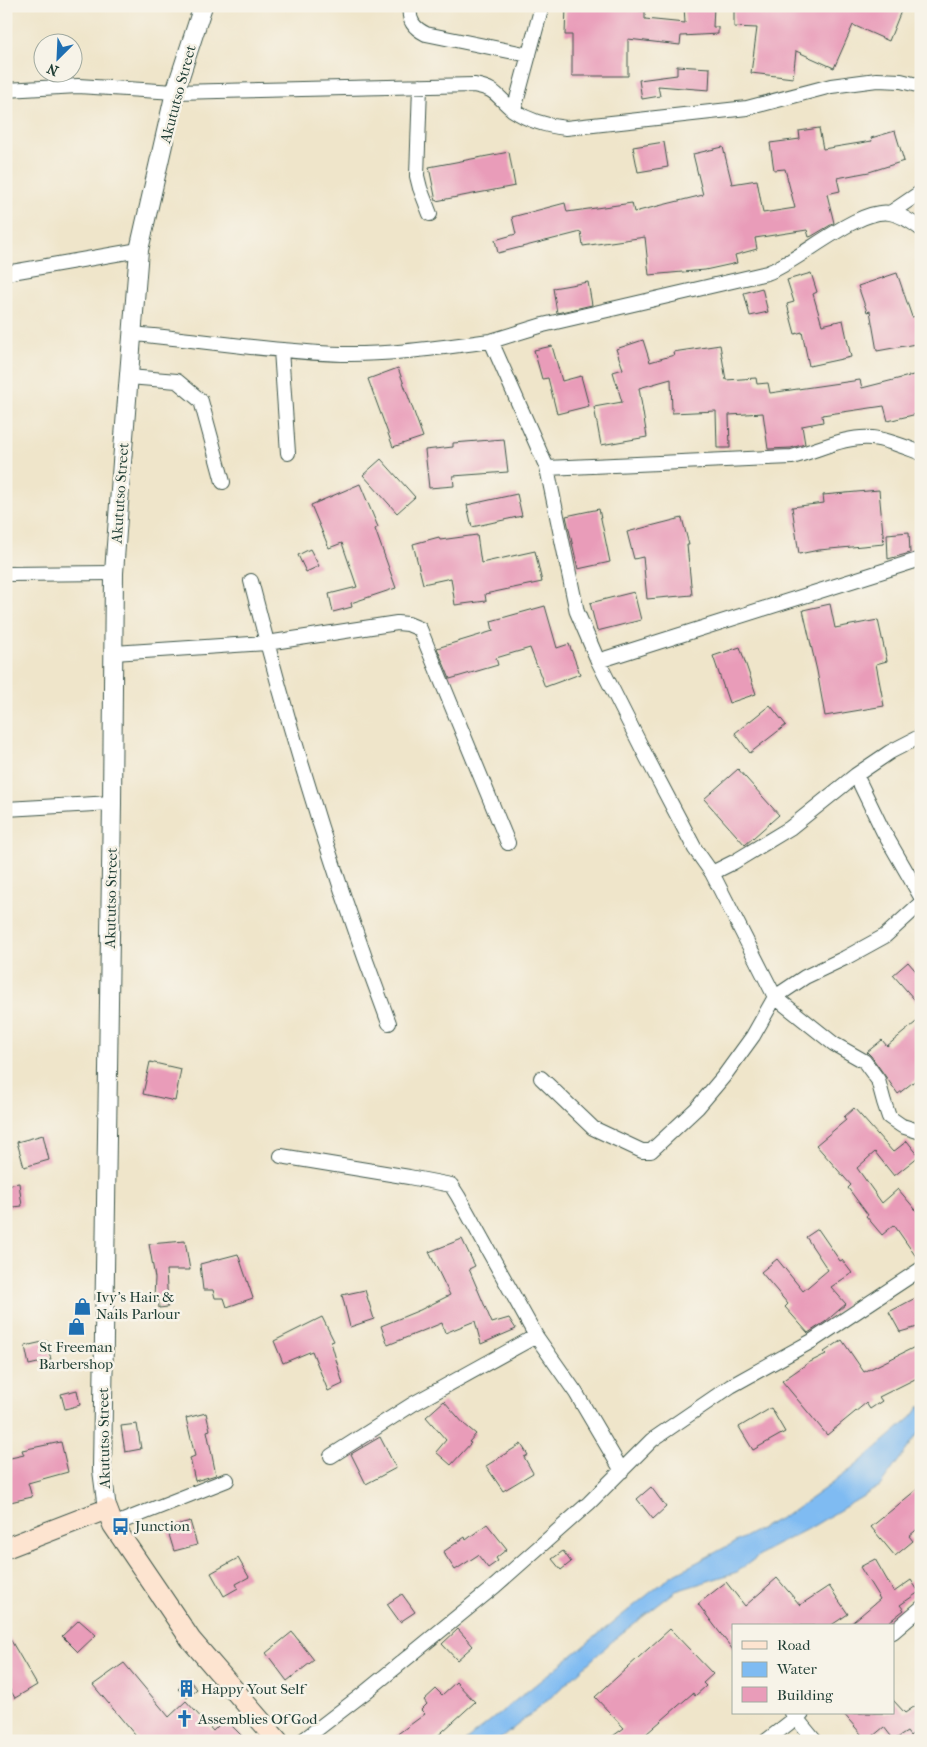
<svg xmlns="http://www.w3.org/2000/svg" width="927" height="1747" font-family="'IM FELL French Canon',serif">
<rect width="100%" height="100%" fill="#f7f3e8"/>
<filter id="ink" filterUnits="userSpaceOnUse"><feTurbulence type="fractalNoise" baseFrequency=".02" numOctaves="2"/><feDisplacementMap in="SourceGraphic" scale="10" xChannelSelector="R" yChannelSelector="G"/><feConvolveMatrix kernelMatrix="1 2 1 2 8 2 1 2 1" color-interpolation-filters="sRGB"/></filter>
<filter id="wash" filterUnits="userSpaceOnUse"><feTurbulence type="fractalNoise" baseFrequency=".0096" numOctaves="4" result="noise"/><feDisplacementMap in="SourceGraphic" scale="20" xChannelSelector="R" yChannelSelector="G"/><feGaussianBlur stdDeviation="1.12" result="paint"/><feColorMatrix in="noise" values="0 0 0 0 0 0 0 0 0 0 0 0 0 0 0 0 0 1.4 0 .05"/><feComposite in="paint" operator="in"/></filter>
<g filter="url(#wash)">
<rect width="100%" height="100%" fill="#efe5ca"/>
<path fill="#7fbbf2" stroke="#4f7c93" d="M921,1405V1430L880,1486L815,1525L765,1551L737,1572L676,1591L618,1636L550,1698L498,1741H465L671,1576L792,1512L853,1468L912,1417Z"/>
<g id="blocks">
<path fill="#e99cb9" d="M566,6L645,11V19L685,23L684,6H714L713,27H718V34L681,36L680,45L628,39V76H572V35H565Z
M734,6H903L889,41L853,25L834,68L796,51L793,78L751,73L757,28L734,27Z
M677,66L710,68L709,90L658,86L660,96L642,99L639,80L677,75Z
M819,128L823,149L872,141L871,138L895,131L904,161L869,172L837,178L840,191L827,194L834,223L812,236L809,237L807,230L755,238L757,249L735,255L737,263L705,270L649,275L645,237L583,246L581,232L498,253L495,240L516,234L512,217L565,203L567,212L632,203L634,212L703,195L693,154L723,147L732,184L757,180L763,213L795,208L785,169L774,170L770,143L800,139L799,131Z
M664,142L668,167L638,172L633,147Z
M509,152L515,186L436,201L429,167Z
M811,273L817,292L813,294L822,325L843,320L851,357L809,366L802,332L795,334L787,304L794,302L787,280Z
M897,273L912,317L921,315V343L877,351L870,311L867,312L858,286Z
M588,282L592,305L557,313L553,288Z
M762,288L768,312L750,316L744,293Z
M643,340L650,362L674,355L673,352L720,345L726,380L756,378L757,384L768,383L770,393L860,380L862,388L921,373V413L888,421L884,406L822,415L823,422L802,426L805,444L791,448L768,449L763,413L729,415L730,448H717L716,411L672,413L671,379L639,388L647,437L601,445L594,407L622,402L613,372L623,369L616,349Z
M552,346L562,381L581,376L589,406L557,414L548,378L542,379L534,350Z
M398,368L423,437L393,447L368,379Z
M504,439L508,472L453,476L454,486L429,488L425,450L453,447V443Z
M381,459L415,497L397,513L363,475Z
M360,484L378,527L375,529L396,588L351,603L352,607L333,612L329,594L357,587L342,543L329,548L311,505Z
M879,490L884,544L819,550L799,554L792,507L824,503L823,495Z
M517,494L522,516L472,527L467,505Z
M599,509L610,562L578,569L566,516Z
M682,518L689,545H687L692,595L647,599L643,557L634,559L627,532Z
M909,532L910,553L888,559L887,534Z
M477,535L481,563L535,551L542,582L485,594L486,601L455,605L451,578L423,584L413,544L439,537L440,540Z
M310,549L319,566L306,572L298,555Z
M634,592L641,620L597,631L590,603Z
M830,604L835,628L878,620L887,661L876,664L884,706L825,716L817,671L803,610Z
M545,606L557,648L569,644L580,674L545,687L530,648L496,658L498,665L450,679L437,648L493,631L491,621Z
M740,647L756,694L729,703L713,656Z
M770,705L786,725L750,753L735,733Z
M738,769L779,815L745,845L704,799Z
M908,962L921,977V1007L893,975Z
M921,1018V1076L898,1094L871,1056L867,1052L882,1040L887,1046Z
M150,1062L181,1069L175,1101L143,1094Z
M854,1108L893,1152L907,1141L919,1156L894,1176L875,1152L857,1168L882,1203L898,1189L921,1216V1260L919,1261L894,1225L882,1235L866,1216L868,1215L848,1188L851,1185L816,1145L846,1120L844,1117Z
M43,1135L49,1160L24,1167L17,1142Z
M19,1183L22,1206L6,1208V1185Z
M818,1229L840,1261L842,1260L852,1273L831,1287L846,1304L825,1322L808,1333L785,1307L788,1304L761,1272L777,1259L803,1291L828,1270L806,1237Z
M462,1239L475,1266L469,1269L492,1323L509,1318L516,1329L481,1344L475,1321L445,1333L442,1323L388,1345L381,1326L420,1310L450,1295L429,1252Z
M185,1241L190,1270H166L168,1307L159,1308L158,1297H154L155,1278L149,1244Z
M238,1254L253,1298L227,1307L224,1298H215L213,1290H203L200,1264Z
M365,1290L374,1319L350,1327L342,1295Z
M921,1295V1326L900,1332L889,1312Z
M322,1317L334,1341L331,1342L343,1384L328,1391L312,1351L283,1363L274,1341Z
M842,1340L864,1372L921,1344V1376L879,1397L882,1401L870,1409L866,1403L827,1435L782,1381L808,1363L826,1354L824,1352Z
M47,1341L51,1360L29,1365L25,1346Z
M77,1390L80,1405L65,1409L61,1394Z
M444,1401L464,1424L476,1434L469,1442L471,1443L451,1465L436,1452L446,1440L426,1417Z
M771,1408L785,1432L753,1450L739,1427Z
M206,1413L210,1430L207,1431L216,1475L195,1481L190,1458L195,1456L186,1418Z
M137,1424L141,1449L125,1452L121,1426Z
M380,1437L396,1468L366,1484L351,1454Z
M61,1442L68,1472L28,1483L32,1497L6,1503V1459L24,1455L22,1450Z
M521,1444L528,1455L524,1457L533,1473L503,1491L486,1466Z
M921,1486V1526L909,1536L913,1541L895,1556L871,1527Z
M651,1487L666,1507L653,1519L637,1499Z
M190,1521L197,1545L174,1551L167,1528Z
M487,1524L507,1549L496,1558L498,1561L488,1568L478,1555L455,1570L443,1552L465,1537L466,1540Z
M563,1551L571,1562L561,1570L552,1559Z
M238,1558L249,1577L236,1584L238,1588L224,1596L211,1573Z
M875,1559L894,1592L911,1580L919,1592L900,1605L904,1610L884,1626H848L880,1599L860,1567Z
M777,1578L800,1605L829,1586L848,1614L830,1626H733V1650L698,1604L726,1582L745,1606Z
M402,1594L415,1612L400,1622L387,1604Z
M79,1620L96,1635L78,1652L62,1636Z
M458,1629L473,1646L457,1660L442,1644Z
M670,1629L713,1674L703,1683L706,1686L695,1696L693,1693L638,1741H606L624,1728L595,1697Z
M6,1632L37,1685L15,1698L6,1683Z
M292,1632L314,1660L287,1681L266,1653Z
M124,1663L169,1717L186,1701L213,1731L225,1719L247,1741H140L93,1685Z
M188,1679L197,1689L187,1698L178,1689Z
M456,1682L475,1702L432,1741H388L425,1714L421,1710L427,1704L424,1700L436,1689L442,1695Z
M893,1700L905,1713L921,1702V1728L910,1736L907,1732L894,1740L884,1727L867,1741L843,1713H893Z"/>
</g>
</g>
<g filter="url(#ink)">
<use href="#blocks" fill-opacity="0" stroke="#3e564a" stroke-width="1"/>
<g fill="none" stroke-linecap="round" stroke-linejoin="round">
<defs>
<path id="minor" d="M410,6C408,21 414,28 426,34L529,55
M420,86L417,176L420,188L430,214
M6,90L78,86L175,92L474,85C497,89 496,96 513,110C529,121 547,126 566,128L747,108L831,86L877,80L901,81L921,86
M514,110L542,6
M890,213L921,192
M6,273L139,250
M133,334C203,340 272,352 342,354C392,355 442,347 491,341L547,468L577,612L598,661L647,758L695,849L712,873L734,862L790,828L856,775L890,752L921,736
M491,341L543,325L767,273C800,261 858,207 890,213C902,215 912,222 921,229
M281,350L288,453
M129,377L177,381L201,401L223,482
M547,468L792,457C816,451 847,435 872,438C889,440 905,447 921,453
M6,574L114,573
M251,581C289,731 334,878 389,1023
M114,653L267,643L397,623L408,624L420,629L508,843
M598,661L921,559
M856,775L883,831L921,897
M6,809L112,803
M712,873L775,997L834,1044L864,1061L878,1080L884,1102L889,1117L902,1126L921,1132
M541,1078L593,1128L642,1151H651L697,1108L724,1076L753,1036L775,997L805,977L845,958L885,936L921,903
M281,1156L409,1177L451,1185L458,1196L536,1336L576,1393L622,1471
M331,1456L413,1404L536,1336
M113,1525L227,1480
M893,1632L921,1608
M792,1713L815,1741
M302,1741L363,1694L495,1586L589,1503L652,1440L731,1386L812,1341L921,1269
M766,1741L802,1713"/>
<path id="tertiary" d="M107,1509L102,1470L112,803L114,573L122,462L139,250L175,92L203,6"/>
<path id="secondary" d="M6,1548L107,1509L113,1525L191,1640L278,1741"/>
</defs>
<use href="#minor" stroke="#3e564a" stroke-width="16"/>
<use href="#tertiary" stroke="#3e564a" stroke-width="20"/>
<use href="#secondary" stroke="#3e564a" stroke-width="22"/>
<use href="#minor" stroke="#fff" stroke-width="14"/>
<use href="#tertiary" stroke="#fff" stroke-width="18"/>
<use href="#secondary" stroke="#fde4d0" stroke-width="20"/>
</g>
</g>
<defs>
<symbol id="shop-bare" viewBox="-9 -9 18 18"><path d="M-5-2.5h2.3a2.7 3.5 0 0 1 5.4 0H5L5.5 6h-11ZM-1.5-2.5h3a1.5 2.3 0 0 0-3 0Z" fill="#1f6fb2" stroke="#f7f3e8" stroke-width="2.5" paint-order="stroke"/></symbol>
<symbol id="bus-bare" viewBox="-9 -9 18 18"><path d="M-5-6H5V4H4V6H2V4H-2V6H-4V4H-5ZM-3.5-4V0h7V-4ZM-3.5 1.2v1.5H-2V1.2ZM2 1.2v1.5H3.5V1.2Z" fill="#1f6fb2" stroke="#f7f3e8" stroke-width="2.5" paint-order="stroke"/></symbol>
<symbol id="building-bare" viewBox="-9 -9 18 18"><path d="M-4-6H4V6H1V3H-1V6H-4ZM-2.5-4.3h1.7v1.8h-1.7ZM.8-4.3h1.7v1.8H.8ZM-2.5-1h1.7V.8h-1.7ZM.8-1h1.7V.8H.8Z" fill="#1f6fb2" stroke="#f7f3e8" stroke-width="2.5" paint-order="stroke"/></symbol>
<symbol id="church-bare" viewBox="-9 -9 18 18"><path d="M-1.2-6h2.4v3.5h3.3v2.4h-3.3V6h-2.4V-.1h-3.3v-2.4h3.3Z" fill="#1f6fb2" stroke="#f7f3e8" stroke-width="2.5" paint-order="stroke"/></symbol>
</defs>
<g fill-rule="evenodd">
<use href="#shop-bare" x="70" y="1294" width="25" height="25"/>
<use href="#shop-bare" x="64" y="1314" width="25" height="25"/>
<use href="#bus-bare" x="108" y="1514" width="25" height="25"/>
<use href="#building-bare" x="174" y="1676" width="25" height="25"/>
<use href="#church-bare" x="172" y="1706" width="25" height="25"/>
</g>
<g text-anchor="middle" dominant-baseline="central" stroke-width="5" stroke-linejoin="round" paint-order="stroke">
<g font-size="15" fill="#1f3d34" stroke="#f7f3e8">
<text transform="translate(178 94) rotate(-75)">Akututso Street</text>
<text transform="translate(120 493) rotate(-86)">Akututso Street</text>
<text transform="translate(111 898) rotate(-89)">Akututso Street</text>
<text transform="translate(104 1438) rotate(-91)">Akututso Street</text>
</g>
<g font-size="15" fill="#1f3d34" stroke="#f7f3e8" text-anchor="start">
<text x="96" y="1297">Ivy's Hair &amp;<tspan x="96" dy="17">Nails Parlour</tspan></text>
<text x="76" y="1347" text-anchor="middle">St Freeman<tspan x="76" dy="17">Barbershop</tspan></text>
<text x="135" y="1526">Junction</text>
<text x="201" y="1689">Happy Yout Self</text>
<text x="198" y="1719">Assemblies Of God</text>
</g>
</g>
<rect width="927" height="1747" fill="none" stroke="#f7f3e8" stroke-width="25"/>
<rect x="732" y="1624" width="162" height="90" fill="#f7f3e8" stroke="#a1aaa0"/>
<rect x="742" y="1641" width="25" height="8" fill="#fde4d0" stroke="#a1aaa0"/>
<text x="777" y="1650" font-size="15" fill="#1f3d34">Road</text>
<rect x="742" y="1662" width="25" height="15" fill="#7fbbf2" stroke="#a1aaa0"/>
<text x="777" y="1674" font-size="15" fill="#1f3d34">Water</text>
<rect x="742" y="1687" width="25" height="15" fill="#e99cb9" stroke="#a1aaa0"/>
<text x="777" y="1700" font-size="15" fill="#1f3d34">Building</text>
<g transform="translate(58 58) rotate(204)"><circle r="24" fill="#f7f3e8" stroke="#a1aaa0"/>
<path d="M0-4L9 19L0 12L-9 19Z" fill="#1f6fb2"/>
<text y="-8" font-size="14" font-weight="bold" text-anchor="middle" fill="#1f3d34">N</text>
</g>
</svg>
